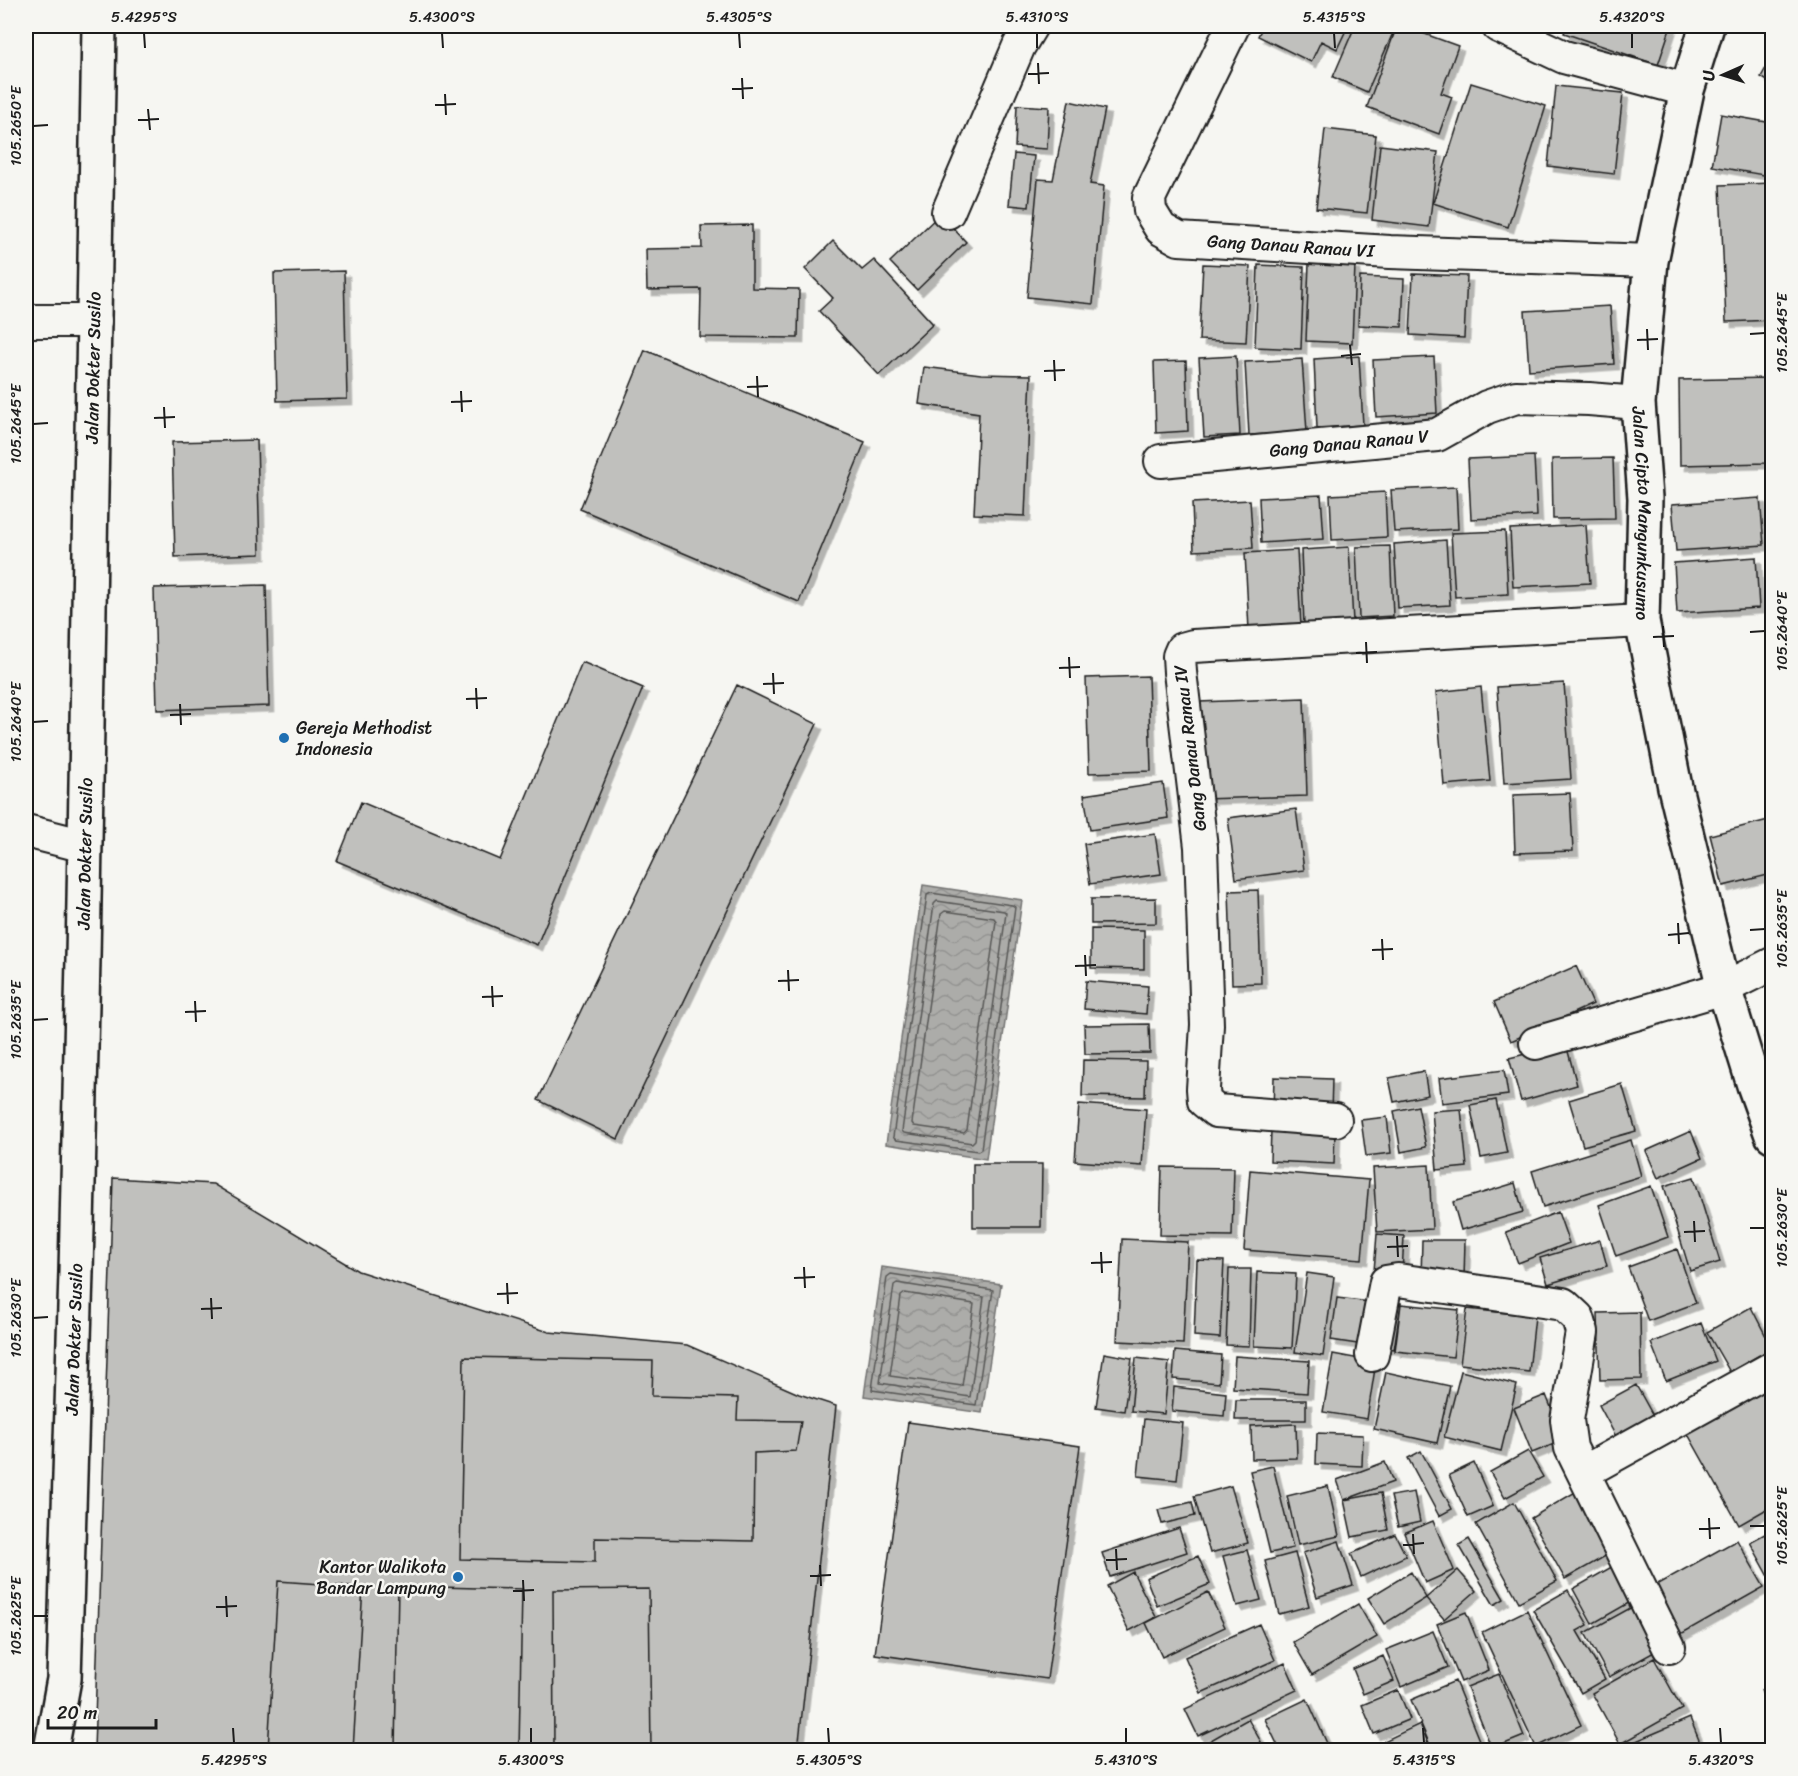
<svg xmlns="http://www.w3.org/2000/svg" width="1798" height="1776" font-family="Sriracha,sans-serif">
<defs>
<pattern id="water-waves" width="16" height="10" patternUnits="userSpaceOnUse" patternTransform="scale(1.5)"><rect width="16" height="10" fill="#acaca9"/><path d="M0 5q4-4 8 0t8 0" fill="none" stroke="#939391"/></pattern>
<filter id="shadow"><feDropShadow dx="5.5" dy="5.5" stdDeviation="0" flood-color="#0004"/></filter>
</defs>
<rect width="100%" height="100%" fill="#f6f6f2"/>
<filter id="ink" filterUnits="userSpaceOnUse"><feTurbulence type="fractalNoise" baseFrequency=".0167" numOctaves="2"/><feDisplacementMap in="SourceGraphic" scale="12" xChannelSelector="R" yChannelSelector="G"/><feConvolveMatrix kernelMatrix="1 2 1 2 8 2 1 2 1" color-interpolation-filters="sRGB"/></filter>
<g filter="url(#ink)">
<path fill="url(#water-waves)" stroke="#727271" stroke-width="1.5" d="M923,885L1022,900L986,1159L886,1144Z
M882,1267L1001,1284L982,1413L864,1396Z"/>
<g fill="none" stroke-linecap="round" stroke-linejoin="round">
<path stroke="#565654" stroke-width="1.5" d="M931,893L1012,905L1015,907L981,1149L978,1151L896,1140L893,1137L927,895Z
M937,901L1004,911L1006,913L975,1140L972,1143L904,1133L902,1131L934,904Z
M945,911L994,918L996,921L967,1130L964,1133L914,1126L912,1123L941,914Z
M891,1274L993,1290L976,1405L872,1390L887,1277Z
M897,1283L984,1297L970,1397L880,1383L894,1285Z
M905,1293L974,1304L962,1386L890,1376L901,1296Z"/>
</g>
<path fill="#c0c0bd" stroke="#1c1c1c" stroke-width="1.5" filter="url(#shadow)" d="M1263,26H1348L1337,49L1321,41L1311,62L1258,36Z
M1355,26H1396L1367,92L1333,77Z
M1397,26H1403L1458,46L1441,93L1452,97L1439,134L1367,107Z
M1566,26H1671L1658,65L1564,33Z
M1772,57V84L1761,77Z
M1471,83L1546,106L1508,227L1433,203Z
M1556,86L1623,93L1614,174L1548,166Z
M1069,101L1105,109L1090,184L1104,186L1093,304L1027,297L1038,179L1053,180Z
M1017,105L1049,107L1047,149L1015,147Z
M1721,114L1772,123V155L1769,176L1712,166Z
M1325,129L1376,135L1367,213L1316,208Z
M1380,145L1438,152L1429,227L1372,220Z
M1014,154L1034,156L1029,207L1009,205Z
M1772,183V320L1726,322L1720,185Z
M940,214L966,242L917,290L890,262Z
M752,225V288L799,289L798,338L700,337L701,289L647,290L646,249L702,248L701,226Z
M833,241L862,270L874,260L933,324L879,375L819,311L833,298L805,269Z
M1309,263L1355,265L1352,343L1306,341Z
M1203,264L1250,266L1246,342L1199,340Z
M1258,265L1304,267L1301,349L1255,347Z
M344,271L347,399L277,401L274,273Z
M1413,274L1467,276L1464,338L1410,335Z
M1360,277L1404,279L1402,327L1358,325Z
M1610,306L1614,364L1529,370L1525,311Z
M645,350L865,442L799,602L580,509Z
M1236,356L1240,435L1204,437L1199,358Z
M1359,356L1363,425L1317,428L1314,359Z
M1434,357L1437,413L1376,417L1373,360Z
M1302,359L1307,432L1249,435L1245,362Z
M1186,361L1188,431L1156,433L1154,362Z
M924,367L981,374L1031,375L1025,516L974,514L979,413L919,404Z
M1767,378L1768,463L1680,465L1679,380Z
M257,440L260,554L175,557L172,442Z
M1534,456L1537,516L1471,519L1468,459Z
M1613,458L1615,518L1553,519L1552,459Z
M1456,487L1458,529L1394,532L1391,490Z
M1385,492L1387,537L1332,540L1330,495Z
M1321,495L1324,539L1261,543L1259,498Z
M1760,498L1764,545L1676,551L1672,504Z
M1250,500L1253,548L1194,551L1192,503Z
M1586,525L1590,583L1513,587L1510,529Z
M1505,531L1508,594L1455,597L1451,533Z
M1446,540L1450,605L1398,608L1394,544Z
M1390,546L1393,616L1359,618L1356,547Z
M1349,547L1353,622L1304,625L1301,550Z
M1297,550L1301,627L1249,630L1245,553Z
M1768,555H1772V602Z
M1756,557L1759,608L1677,613L1674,563Z
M266,585L269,706L157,710L154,588Z
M582,662L643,688L537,945L337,861L361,802L500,860Z
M1148,676L1151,771L1089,773L1086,678Z
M1564,683L1571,779L1504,783L1497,687Z
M737,685L817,724L618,1139L538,1100Z
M1481,687L1490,781L1444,785L1436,692Z
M1304,698L1307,796L1202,799L1199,702Z
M1163,783L1168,818L1090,830L1084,795Z
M1570,793L1573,851L1515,853L1513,795Z
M1296,809L1304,870L1236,879L1228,818Z
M1772,819V874L1723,886L1710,835Z
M1155,834L1161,874L1090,884L1084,844Z
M1258,890L1261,983L1232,984L1229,891Z
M1156,898V923L1091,924V899Z
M1091,929L1144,930V969L1091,968Z
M1576,966L1593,1004L1511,1041L1494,1002Z
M1086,981L1148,986L1146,1014L1084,1009Z
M1149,1024L1150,1053L1085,1054L1084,1025Z
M1772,1034V1058L1764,1037Z
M1566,1044L1577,1085L1521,1101L1509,1058Z
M1083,1060L1146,1061L1145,1097L1082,1096Z
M1504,1070L1508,1095L1442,1103L1439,1078Z
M1424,1071L1428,1095L1394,1102L1389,1078Z
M1274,1077L1332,1079L1331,1113L1273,1111Z
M1622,1084L1636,1131L1583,1146L1569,1100Z
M1496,1100L1507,1153L1481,1158L1470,1105Z
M1079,1104L1146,1109L1142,1166L1075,1161Z
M1418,1106L1426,1147L1401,1152L1394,1111Z
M1461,1109L1467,1167L1437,1170L1432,1111Z
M1387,1117L1391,1153L1366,1156L1361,1120Z
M1271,1129L1335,1131L1334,1164L1270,1161Z
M1691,1131L1702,1158L1658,1178L1646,1151Z
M1631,1140L1641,1176L1543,1207L1532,1171Z
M973,1164H1042L1041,1227H973Z
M1429,1165L1432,1229L1377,1232L1373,1168Z
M1162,1167L1234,1168L1232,1236L1160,1235Z
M1250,1170L1369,1180L1362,1259L1244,1250Z
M1694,1177L1720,1262L1690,1271L1664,1186Z
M113,1178L213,1184L358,1271L549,1332L687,1345L799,1394L836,1406L798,1750H94Z
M1515,1183L1523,1212L1461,1230L1453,1202Z
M1651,1186L1668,1237L1616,1256L1599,1205Z
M1558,1212L1569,1243L1518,1263L1506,1232Z
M1377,1234L1404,1236L1402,1273L1374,1271Z
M1122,1239L1188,1242L1183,1344L1117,1341Z
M1422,1240H1465L1464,1280L1421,1279Z
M1600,1240L1607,1266L1548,1284L1540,1258Z
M1677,1249L1696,1303L1648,1321L1628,1267Z
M1197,1260L1224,1261L1220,1338L1194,1336Z
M1229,1269H1251L1249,1346L1226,1345Z
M1257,1272L1296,1274L1292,1348L1254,1346Z
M1307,1273L1334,1277L1323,1356L1295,1352Z
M1337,1298L1370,1302L1364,1345L1331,1340Z
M1384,1301L1401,1303L1394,1349L1378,1347Z
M1401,1304L1459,1310L1453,1357L1395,1351Z
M1751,1307L1772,1348L1730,1372L1707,1332Z
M1467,1309L1535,1316L1529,1372L1460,1364Z
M1640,1312L1641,1379L1600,1380L1598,1313Z
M1701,1323L1716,1361L1666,1381L1651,1343Z
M1175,1351L1221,1355L1219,1383L1173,1379Z
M1104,1353L1132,1358L1124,1411L1096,1407Z
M1333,1354L1376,1362L1367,1419L1323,1412Z
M1235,1356L1309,1361L1307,1393L1233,1388Z
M464,1357L653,1361L652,1396L738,1398L737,1420L801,1421L796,1451L754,1453L753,1541L595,1538V1562L460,1559Z
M1136,1358L1169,1362L1164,1414L1131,1411Z
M1461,1371L1517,1385L1501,1451L1444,1437Z
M1386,1372L1450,1386L1437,1443L1374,1429Z
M1772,1378V1506L1739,1525L1684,1427Z
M1636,1385L1657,1423L1620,1444L1599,1405Z
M1174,1387L1226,1393L1224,1416L1172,1411Z
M1546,1395L1564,1440L1532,1453L1514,1408Z
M1236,1400H1306V1420H1235Z
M1144,1419L1183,1423L1177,1480L1138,1476Z
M908,1422L1080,1446L1047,1679L875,1654Z
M1296,1424L1297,1458L1252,1459L1251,1426Z
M1317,1433L1363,1435L1362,1466L1316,1464Z
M1421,1451L1452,1509L1439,1516L1408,1458Z
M1528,1451L1543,1477L1505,1498L1490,1472Z
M1385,1462L1393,1482L1344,1500L1337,1480Z
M1474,1463L1493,1506L1468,1517L1449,1475Z
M1273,1466L1293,1548L1270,1553L1250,1471Z
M1231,1486L1248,1543L1210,1553L1194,1496Z
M1328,1486L1339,1536L1298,1545L1287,1496Z
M1577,1491L1611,1553L1565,1579L1531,1518Z
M1414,1492L1420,1522L1398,1527L1391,1496Z
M1381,1493L1388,1530L1352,1537L1344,1500Z
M1192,1502L1195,1516L1162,1524L1158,1510Z
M1514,1502L1557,1581L1519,1602L1476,1524Z
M1433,1521L1454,1570L1425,1583L1404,1533Z
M1179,1528L1187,1552L1110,1577L1102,1553Z
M1772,1530V1582L1750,1542Z
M1395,1534L1406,1556L1361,1577L1351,1554Z
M1469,1539L1504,1599L1494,1605L1459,1545Z
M1737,1540L1764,1587L1672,1639L1645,1591Z
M1339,1541L1353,1585L1317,1597L1303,1553Z
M1247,1550L1261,1600L1237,1606L1223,1556Z
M1295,1553L1309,1606L1279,1614L1265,1561Z
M1198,1556L1210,1584L1157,1606L1146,1578Z
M1615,1565L1634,1600L1592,1624L1573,1589Z
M1458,1570L1476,1591L1444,1619L1426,1598Z
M1133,1572L1156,1617L1129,1631L1107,1586Z
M1411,1572L1426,1598L1384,1624L1368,1598Z
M278,1581L363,1587L353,1750H268Z
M398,1586L522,1589L519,1750H395Z
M649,1589L651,1750H554L553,1590Z
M1568,1590L1588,1625L1577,1631L1605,1679L1581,1693L1533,1610Z
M1208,1592L1225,1627L1162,1657L1146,1623Z
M1358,1604L1377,1637L1312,1675L1293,1642Z
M1634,1606L1658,1650L1609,1677L1585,1633Z
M1527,1610L1581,1725L1536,1747L1482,1632Z
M1466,1612L1489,1670L1461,1682L1437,1624Z
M1259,1624L1275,1660L1201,1693L1185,1657Z
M1433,1631L1448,1667L1401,1687L1386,1650Z
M1383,1656L1394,1681L1363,1694L1353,1669Z
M1654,1658L1682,1709L1620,1744L1592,1693Z
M1285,1663L1297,1690L1198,1736L1185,1709Z
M1499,1674L1524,1736L1492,1749L1467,1687Z
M1455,1681L1483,1750H1432L1411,1700Z
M1772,1685V1719L1761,1690Z
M1398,1690L1410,1719L1374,1734L1362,1705Z
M1307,1699L1330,1750H1280L1265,1719Z
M1690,1718L1703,1750H1621L1620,1748Z
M1248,1719L1261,1742L1246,1750H1196L1195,1749Z
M1420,1724L1431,1750H1388L1384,1741Z"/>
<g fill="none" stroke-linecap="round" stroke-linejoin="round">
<defs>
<g id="street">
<path id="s1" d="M1233,26L1149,198L1150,211L1161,229L1179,239L1390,252L1651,261"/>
<path d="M1498,26L1564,57L1687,90"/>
<path d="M948,212L1019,46L1031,26"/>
<path d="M26,321H95"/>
<path id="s2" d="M1161,461L1437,435L1487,407L1516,397L1589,399L1638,403"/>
<path d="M26,831L85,846"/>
<path d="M1536,1043L1724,988L1772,964"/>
<path d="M1335,1120L1216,1111L1204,1101L1203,1089L1207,1025L1201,847L1180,672L1179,656L1182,649L1193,646L1642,621"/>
<path d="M1372,1355L1386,1282L1398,1280L1563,1304L1578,1318L1582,1332L1567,1420L1571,1448L1669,1647"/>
<path d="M1584,1472L1772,1368"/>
</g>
<g id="secondary">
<path id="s3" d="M1707,26L1687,90L1651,261L1638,403L1645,498L1642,621L1675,787L1724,988L1754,1085L1772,1135"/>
<path id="s4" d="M51,1750L64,1679L76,1272L83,959L99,26"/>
</g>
</defs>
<use href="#street" stroke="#1c1c1c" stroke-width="36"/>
<use href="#secondary" stroke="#1c1c1c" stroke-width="38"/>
<use href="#street" stroke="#f6f6f2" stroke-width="32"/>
<use href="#secondary" stroke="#f6f6f2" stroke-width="33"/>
</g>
</g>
<path fill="none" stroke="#1c1c1c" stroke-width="2" d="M144,33L145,48M442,33L443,48M739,33L740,48M1037,33V48M1334,33L1335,48M1632,33V48M1038,63L1039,84M1028,74L1049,73M742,78L743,99M732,89L753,88M445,94L446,115M435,105L456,104M148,109L150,130M138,120L159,119M33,126L48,125M1647,329L1648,350M1750,334L1765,333M1637,340L1658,339M1350,345L1352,365M1341,356L1361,354M1054,360L1055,381M1044,371L1065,370M757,376L758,397M747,387L768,386M461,391L462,412M451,402L472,401M164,407L165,428M154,418L175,417M33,424L48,423M1663,626L1664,647M1750,632L1765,631M1653,637L1674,636M1366,642L1367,663M1356,653L1377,652M1069,657L1070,678M1059,668L1080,667M773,673L774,694M763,684L784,683M476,688L477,709M466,699L487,698M180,704L181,725M170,715L191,714M33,722L48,721M1678,923L1679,944M1750,930L1765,929M1668,935L1689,933M1382,939L1383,960M1372,950L1393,949M1085,955L1086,976M1075,966L1096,965M788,970L789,991M778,981L799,980M492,986L493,1007M482,997L503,996M195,1001L196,1022M185,1012L206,1011M33,1020L48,1019M1694,1221L1695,1242M1750,1228H1765M1684,1232L1705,1231M1397,1236L1398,1257M1387,1247L1408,1246M1101,1252L1102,1273M1091,1263L1112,1262M804,1267L805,1288M794,1278L815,1277M507,1283L508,1304M497,1294L518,1293M211,1298L212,1319M201,1309L222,1308M33,1318L48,1317M1709,1518L1710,1539M1750,1526H1765M1699,1529L1720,1528M1413,1534L1414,1554M1403,1545L1424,1543M1116,1549L1117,1570M1106,1560L1127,1559M820,1565L821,1586M810,1576L831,1575M523,1580L524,1601M513,1591L534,1590M226,1596L227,1617M216,1607L237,1606M33,1616H48M233,1728L234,1743M531,1728V1743M828,1728L829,1743M1126,1728V1743M1423,1728L1424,1743M1720,1728L1721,1743"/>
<g fill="#1f6fb2" stroke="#f6f6f2" stroke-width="2">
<circle cx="284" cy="738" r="6"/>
<circle cx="458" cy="1577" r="6"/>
</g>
<g text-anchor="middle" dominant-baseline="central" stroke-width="5" stroke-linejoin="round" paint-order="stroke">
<g font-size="18" fill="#1c1c1c" stroke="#f6f6f2">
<text stroke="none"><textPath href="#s1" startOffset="358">Gang Danau Ranau VI</textPath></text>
<text stroke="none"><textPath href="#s4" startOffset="1384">Jalan Dokter Susilo</textPath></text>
<text stroke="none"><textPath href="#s2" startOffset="189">Gang Danau Ranau V</textPath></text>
<text stroke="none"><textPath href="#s3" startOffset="495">Jalan Cipto Mangunkusumo</textPath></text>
<text transform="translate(1190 748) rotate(-97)">Gang Danau Ranau IV</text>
<text stroke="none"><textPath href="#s4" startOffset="898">Jalan Dokter Susilo</textPath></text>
<text stroke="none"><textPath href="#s4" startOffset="412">Jalan Dokter Susilo</textPath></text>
</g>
<g font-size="18" fill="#1c1c1c" stroke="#f6f6f2" text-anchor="start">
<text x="296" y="728">Gereja Methodist<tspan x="296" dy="21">Indonesia</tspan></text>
<text x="446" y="1567" text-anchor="end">Kantor Walikota<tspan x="446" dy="21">Bandar Lampung</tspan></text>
</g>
</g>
<rect width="1798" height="1776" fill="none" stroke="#f6f6f2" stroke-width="66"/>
<g transform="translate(1723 75) rotate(267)" stroke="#f6f6f2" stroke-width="4.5" paint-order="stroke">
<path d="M0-4.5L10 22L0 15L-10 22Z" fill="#1c1c1c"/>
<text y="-9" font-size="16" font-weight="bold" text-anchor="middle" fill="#1c1c1c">U</text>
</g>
<path d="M48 1719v9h108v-9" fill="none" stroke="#1c1c1c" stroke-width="3"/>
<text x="57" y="1719" font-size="18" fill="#1c1c1c" stroke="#f6f6f2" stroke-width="4.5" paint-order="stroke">20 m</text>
<rect x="33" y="33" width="1732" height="1710" fill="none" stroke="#1c1c1c" stroke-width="2"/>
<g font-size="15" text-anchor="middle" fill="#1c1c1c">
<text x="144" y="22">5.4295°S</text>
<text x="442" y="22">5.4300°S</text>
<text x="739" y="22">5.4305°S</text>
<text x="1037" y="22">5.4310°S</text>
<text x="1334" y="22">5.4315°S</text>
<text x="1632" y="22">5.4320°S</text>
<text transform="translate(16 126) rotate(-90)" y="5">105.2650°E</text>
<text transform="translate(1782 333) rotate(-90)" y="5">105.2645°E</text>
<text transform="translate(16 424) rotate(-90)" y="5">105.2645°E</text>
<text transform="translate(1782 631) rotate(-90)" y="5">105.2640°E</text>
<text transform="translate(16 722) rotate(-90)" y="5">105.2640°E</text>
<text transform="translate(1782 929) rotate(-90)" y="5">105.2635°E</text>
<text transform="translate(16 1020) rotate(-90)" y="5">105.2635°E</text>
<text transform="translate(1782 1228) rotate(-90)" y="5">105.2630°E</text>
<text transform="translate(16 1318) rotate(-90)" y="5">105.2630°E</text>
<text transform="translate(1782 1526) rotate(-90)" y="5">105.2625°E</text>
<text transform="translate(16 1616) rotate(-90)" y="5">105.2625°E</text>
<text x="234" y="1765">5.4295°S</text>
<text x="531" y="1765">5.4300°S</text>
<text x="829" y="1765">5.4305°S</text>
<text x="1126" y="1765">5.4310°S</text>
<text x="1424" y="1765">5.4315°S</text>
<text x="1721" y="1765">5.4320°S</text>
</g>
</svg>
